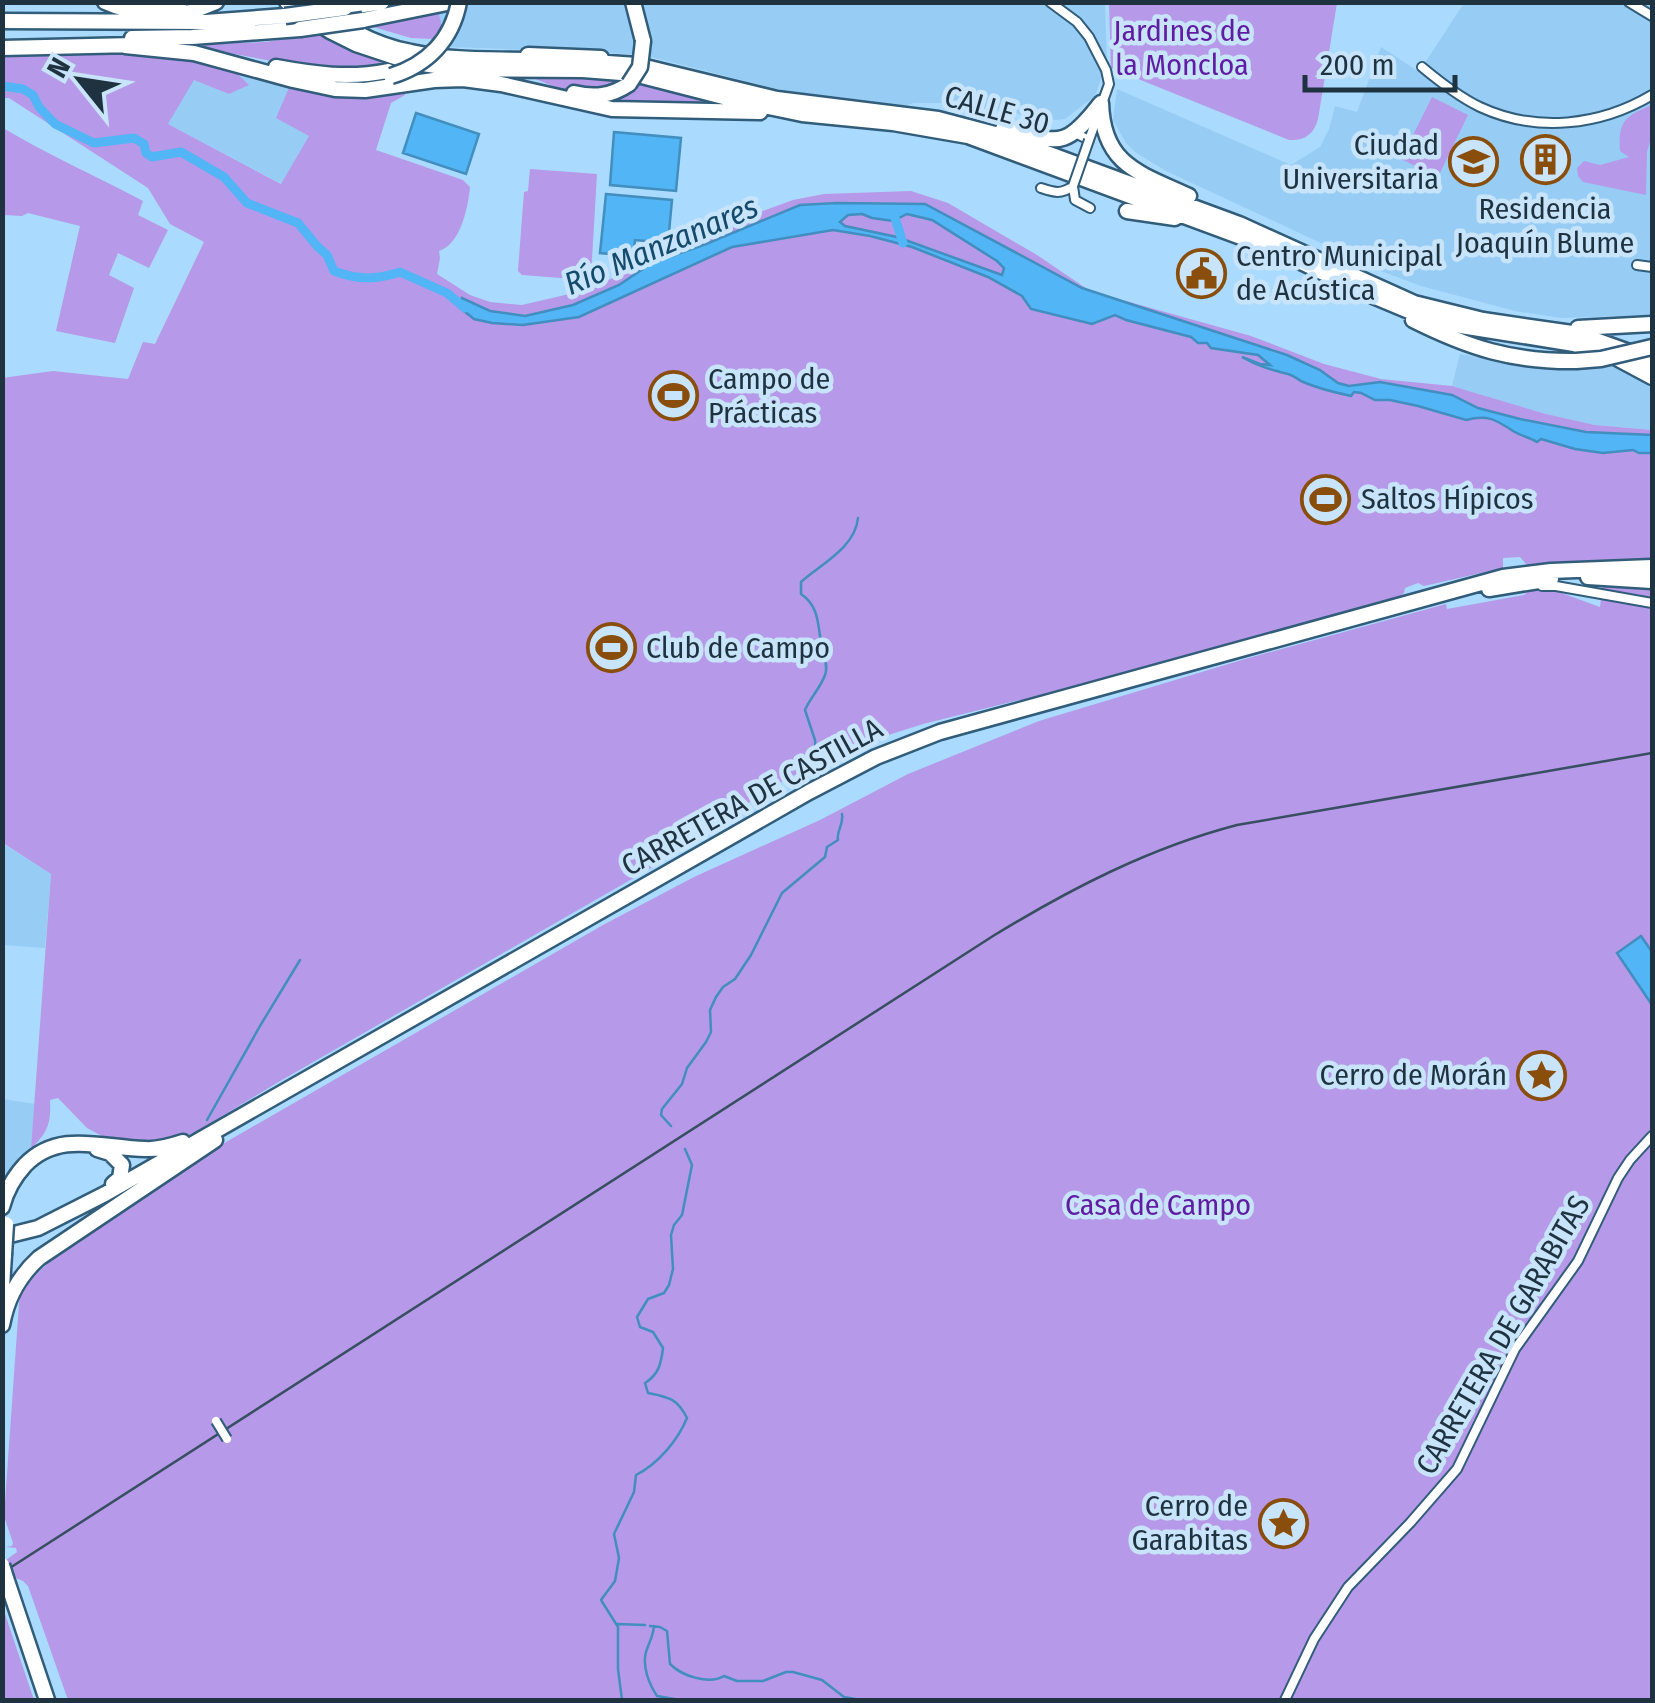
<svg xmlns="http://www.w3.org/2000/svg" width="1655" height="1703" font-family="'Fira Sans Condensed',sans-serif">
<rect width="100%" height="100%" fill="#aadafd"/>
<path fill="#97cdf4" d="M437,3H1105L1107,62L1095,96L1065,119L1056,120L949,103H914L903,106L792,93L647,56L627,54L450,47L440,22Z
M1464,3H1652V315L1561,318L1515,311L1421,286L1381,271L1166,171L1135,152L1126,143L1113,120L1117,89L1291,165L1320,147L1329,129L1335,106L1357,112L1381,47L1419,72Z
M228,65L291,83L309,136L282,184L168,124L194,79L229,94L248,85Z
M1460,354L1530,367L1565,370L1606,364L1623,367L1652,384V430L1595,425L1546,414L1452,386Z
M2,843L51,874L45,948L3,945Z
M3,1099L35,1104L31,1149L3,1184Z"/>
<path fill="#b699e8" d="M1109,3H1337L1318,119C1314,134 1305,141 1289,140L1111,68Z
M438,10L442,28L433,39L411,38L370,26Z
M318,34L355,50L399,64L376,74L277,62L185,45L265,42Z
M140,50L228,65L249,85L229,94L194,80L168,124L281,184L309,136L276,118L291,83L405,87V95L391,103L376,150L463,180L470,187C468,207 461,244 439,251L440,258L437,274L470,295L490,302L522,305L578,292L688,248L698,239L746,217L793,200L824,194L911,191L948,203L1037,255L1090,291L1251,336L1324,364L1381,379L1452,386L1546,414L1595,425L1652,430V560L1527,565L1520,557L1503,558V568L1424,586L1418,583L1405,588L1404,593L1399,597L1037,700H1019L923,724L822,756L819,764L812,766L770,788L672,856L275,1084L196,1132L167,1142L148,1143L102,1136L87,1128L58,1098L50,1100C51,1124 48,1132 31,1149L51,874L3,843L2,378L53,371L128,379L143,342L155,344L204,242L170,224L148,188L9,98H3V53L44,54Z
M526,75C601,74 660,84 732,104L627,107L579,97Z
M1432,97L1468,115L1438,177L1401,159Z
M1652,105V135L1647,152L1646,195L1583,182L1578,176L1577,168L1584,161L1600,165L1629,157L1620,151C1618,121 1625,116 1652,105Z
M3,128C48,155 96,176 143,201L138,215L168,230L149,268L118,253L109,275L134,288L115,343L56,331L80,226L28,213L22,216L4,215L3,221Z
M530,169L597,174L591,276L587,280L522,275L518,271L524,192L528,191Z
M1603,583L1652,585V1700H68L28,1586L23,1581L11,1576L6,1560L17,1552L16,1548L6,1547L12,1546L13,1543L4,1516L20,1290L69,1243L178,1170L179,1174L183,1173L188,1164L603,925L694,877L820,820L908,774L1039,721L1245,659L1446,604L1447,609L1524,595L1532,588L1556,591L1600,607Z
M3,1608L34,1700H3Z"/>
<path fill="#51b5f6" stroke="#428ebf" stroke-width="2.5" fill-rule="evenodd" d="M416,113L479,134L466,174L403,153Z
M614,132L681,138L676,191L610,185Z
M606,194L672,200L668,243L635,240L633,256L600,253Z
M837,203L925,204L1082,288L1287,355L1320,370L1338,383L1349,386L1380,382L1452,395L1478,408L1520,419L1586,432L1652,435V453H1639L1633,450L1603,453L1575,449L1541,439L1537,442C1529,437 1521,436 1513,431C1496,420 1488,414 1466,420L1418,406L1390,400H1375L1361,393L1354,392L1351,396C1337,393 1315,387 1303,382C1297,379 1295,376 1288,374C1272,370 1257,366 1242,357L1260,364L1270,365L1258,355L1211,348L1207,343H1198L1191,337L1126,320L1115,315L1092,324L1031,309L1022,296L988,277L912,247L870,236L833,230L732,247L579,317L523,325L492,323L474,319L459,307L462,298L490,311L525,316L573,305L619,285L652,263L706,244L800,205ZM862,214L872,218L893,221L907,214L932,220L997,261L1004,268L1002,275L897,237L845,226L840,222L848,215Z
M1641,936L1652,952V1005L1617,953Z"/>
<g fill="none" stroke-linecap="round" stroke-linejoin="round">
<path stroke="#428ebf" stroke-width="2.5" d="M816,759L815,740L805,710C810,698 821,687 825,675C828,667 825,659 823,652C817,631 822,608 801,594V582C821,564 855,548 858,518
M207,1120L260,1026L300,960
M671,1126L661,1115L662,1109L682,1084L687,1068L706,1042L711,1032L710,1010L716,997L723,987L735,979L751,955L782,893L825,857L827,847L838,840C836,832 844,824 842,814
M617,1624L645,1625
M650,1626L660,1627L667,1631L670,1664C682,1676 709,1685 724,1676L737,1681H763L786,1672H793L822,1680L844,1697L861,1700
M654,1626C653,1637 649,1642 646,1652C642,1666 649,1684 657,1696L680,1700
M622,1700L618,1669V1627L601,1600L615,1581L619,1558L614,1534L634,1492L636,1475C658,1464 678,1440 687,1418C677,1398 668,1397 648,1393L645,1383C659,1374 661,1364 663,1348L653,1332L640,1327L637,1317L648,1299L664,1293L669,1285L673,1269L671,1235L674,1225L682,1215L692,1165L685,1149"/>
<path stroke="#51b5f6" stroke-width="9" d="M2,86L23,89L33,95L39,107L55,124L94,143L134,138L144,144L146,153L152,157L181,152L224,177L247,203L298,223L317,246L327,255L334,271C358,280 376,280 400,272L447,293L465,308
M893,212L903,243"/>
<defs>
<path id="minor" d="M1050,2L1077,22L1089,37L1106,70L1109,84L1089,140L1075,133
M1629,2L1652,16
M1422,67C1440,82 1459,97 1480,107C1536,133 1600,126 1652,95
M1041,188C1053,192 1061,195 1073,186L1075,200L1090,208
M1637,265L1652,267
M1542,586H1556L1652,603
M1285,1700L1314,1639L1348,1587L1410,1523L1457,1469L1515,1349L1578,1261L1618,1178L1630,1160L1652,1136"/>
<path id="highway" d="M105,2C128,13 156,13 180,9
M287,2L330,31L356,44L410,62L455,69L583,70L634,74L735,100L802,114L893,123L968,136L1276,250L1361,291L1416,314L1461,326L1574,344L1611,355L1652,377
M306,2C339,24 372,45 411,52C452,61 495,59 536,60
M633,2L643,41
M345,8L382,2
M173,15L191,12L216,2
M363,20L452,2
M2,21L206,22L285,16
M132,38L192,37L300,29
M125,46L194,53L293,80L335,89L365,90L434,80L463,79L501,84L612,109L760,112
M2,48L134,45
M528,55L601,58
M593,62L637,65L777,99L938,119L995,134L1239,224L1414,303L1483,320L1579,334L1632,353L1652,364
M276,67C314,74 349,79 388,71
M574,93C595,98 611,96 629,84
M1101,103C1103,165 1139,173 1189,196
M1003,129C1058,141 1063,152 1100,104
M1127,211L1175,218
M1413,320C1469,348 1513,362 1576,361
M1578,328L1652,324
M1588,577L1652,581
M1489,589L1551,579
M97,1149L110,1153L122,1165L120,1178L113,1184
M2,1207C6,1191 14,1177 25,1165C59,1130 102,1148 145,1149C158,1150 171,1146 183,1142
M2,1237L38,1228L105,1194L809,792L876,757L940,732L1503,577L1551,571L1652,567
M2,1287L4,1255
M2,1325C7,1298 18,1277 39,1258L215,1140
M6,1578L47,1700"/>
</defs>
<use href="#minor" stroke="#315d7b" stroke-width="12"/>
<use href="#highway" stroke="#315d7b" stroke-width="19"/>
<use href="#minor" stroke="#fff" stroke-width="8"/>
<use href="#highway" stroke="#fff" stroke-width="14"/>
<path stroke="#374f60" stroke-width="2.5" d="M2,1573L993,936C1070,889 1149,848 1237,825L1652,753"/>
<defs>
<path id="minor-bridge" d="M1073,186L1089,140
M216,1421L227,1439"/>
<path id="highway-bridge" d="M285,16L345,8
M300,29L363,20
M391,76C427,65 452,40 459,2
M629,84L640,67L643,41
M1576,361L1601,359L1652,347
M4,1255L6,1224
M2,1565L6,1578"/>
</defs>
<use href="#minor-bridge" stroke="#315d7b" stroke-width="12" stroke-linecap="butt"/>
<use href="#highway-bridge" stroke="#315d7b" stroke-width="19" stroke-linecap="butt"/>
<use href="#minor-bridge" stroke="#fff" stroke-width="8"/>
<use href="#highway-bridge" stroke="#fff" stroke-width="14"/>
</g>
<defs>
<symbol id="building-ring" viewBox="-11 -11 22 22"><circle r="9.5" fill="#c8e4fa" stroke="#8a4e0c" stroke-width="1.5"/><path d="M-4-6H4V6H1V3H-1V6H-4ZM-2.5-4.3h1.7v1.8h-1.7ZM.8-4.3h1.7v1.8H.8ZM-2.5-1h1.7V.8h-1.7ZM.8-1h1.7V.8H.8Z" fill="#8a4e0c"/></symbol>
<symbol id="university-ring" viewBox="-11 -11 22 22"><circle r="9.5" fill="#c8e4fa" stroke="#8a4e0c" stroke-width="1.5"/><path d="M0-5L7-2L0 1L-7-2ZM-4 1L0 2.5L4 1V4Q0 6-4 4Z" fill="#8a4e0c"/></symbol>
<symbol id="civic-ring" viewBox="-11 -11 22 22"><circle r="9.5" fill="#c8e4fa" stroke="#8a4e0c" stroke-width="1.5"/><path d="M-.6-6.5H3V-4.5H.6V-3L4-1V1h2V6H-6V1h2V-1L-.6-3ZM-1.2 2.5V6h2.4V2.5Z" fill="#8a4e0c"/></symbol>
<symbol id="stadium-ring" viewBox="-11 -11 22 22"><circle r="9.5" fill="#c8e4fa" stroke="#8a4e0c" stroke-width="1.5"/><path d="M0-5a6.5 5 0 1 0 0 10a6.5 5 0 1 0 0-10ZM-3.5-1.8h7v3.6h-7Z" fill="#8a4e0c"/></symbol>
<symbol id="sight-ring" viewBox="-11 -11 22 22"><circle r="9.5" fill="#c8e4fa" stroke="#8a4e0c" stroke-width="1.5"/><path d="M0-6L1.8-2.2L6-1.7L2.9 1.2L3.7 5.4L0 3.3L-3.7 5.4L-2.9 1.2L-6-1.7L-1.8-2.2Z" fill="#8a4e0c"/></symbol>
</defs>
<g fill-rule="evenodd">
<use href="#building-ring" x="1518" y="132" width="55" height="55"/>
<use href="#university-ring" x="1446" y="134" width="55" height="55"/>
<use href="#civic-ring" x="1174" y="246" width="55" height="55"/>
<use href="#stadium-ring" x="646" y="368" width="55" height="55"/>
<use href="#stadium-ring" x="1298" y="472" width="55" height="55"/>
<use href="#stadium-ring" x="584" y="620" width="55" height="55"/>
<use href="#sight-ring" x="1514" y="1048" width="55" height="55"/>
<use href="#sight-ring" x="1256" y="1496" width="55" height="55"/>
</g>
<g text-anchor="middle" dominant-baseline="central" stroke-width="9" stroke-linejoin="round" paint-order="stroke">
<g font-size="30" fill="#601ca2" stroke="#c8e4fa">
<text x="1182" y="31">Jardines de<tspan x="1182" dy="34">la Moncloa</tspan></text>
<text x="1158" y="1205">Casa de Campo</text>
</g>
<g font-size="30" fill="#1f3240" stroke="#c8e4fa">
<text transform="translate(997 110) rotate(16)">CALLE 30</text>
<text transform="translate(752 797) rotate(-29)">CARRETERA DE CASTILLA</text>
<text transform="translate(1503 1335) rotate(-60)">CARRETERA DE GARABITAS</text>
</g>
<g font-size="30" fill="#1f3240" stroke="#c8e4fa" text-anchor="start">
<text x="1439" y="145" text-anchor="end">Ciudad<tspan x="1439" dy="34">Universitaria</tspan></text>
<text x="1545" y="209" text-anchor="middle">Residencia<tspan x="1545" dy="34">Joaquín Blume</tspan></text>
<text x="1236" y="256">Centro Municipal<tspan x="1236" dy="34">de Acústica</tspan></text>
<text x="708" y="379">Campo de<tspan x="708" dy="34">Prácticas</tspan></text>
<text x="1361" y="499">Saltos Hípicos</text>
<text x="646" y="648">Club de Campo</text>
<text x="1507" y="1075" text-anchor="end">Cerro de Morán</text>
<text x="1248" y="1506" text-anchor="end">Cerro de<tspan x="1248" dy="34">Garabitas</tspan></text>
</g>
<g font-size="32" font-style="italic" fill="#144a6b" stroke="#c8e4fa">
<text transform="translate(661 245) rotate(-23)">Río Manzanares</text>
</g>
</g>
<rect width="1655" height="1703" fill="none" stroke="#1f3240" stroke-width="10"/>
<g transform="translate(80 80) rotate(300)" stroke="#c8e4fa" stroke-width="8" paint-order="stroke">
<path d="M0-8L18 38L0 25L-18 38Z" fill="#1f3240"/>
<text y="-15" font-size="28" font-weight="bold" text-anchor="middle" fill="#1f3240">N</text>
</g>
<path d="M1305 75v15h150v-15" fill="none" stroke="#1f3240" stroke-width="5"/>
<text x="1320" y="75" font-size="30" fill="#1f3240" stroke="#c8e4fa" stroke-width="8" paint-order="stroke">200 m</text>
</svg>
